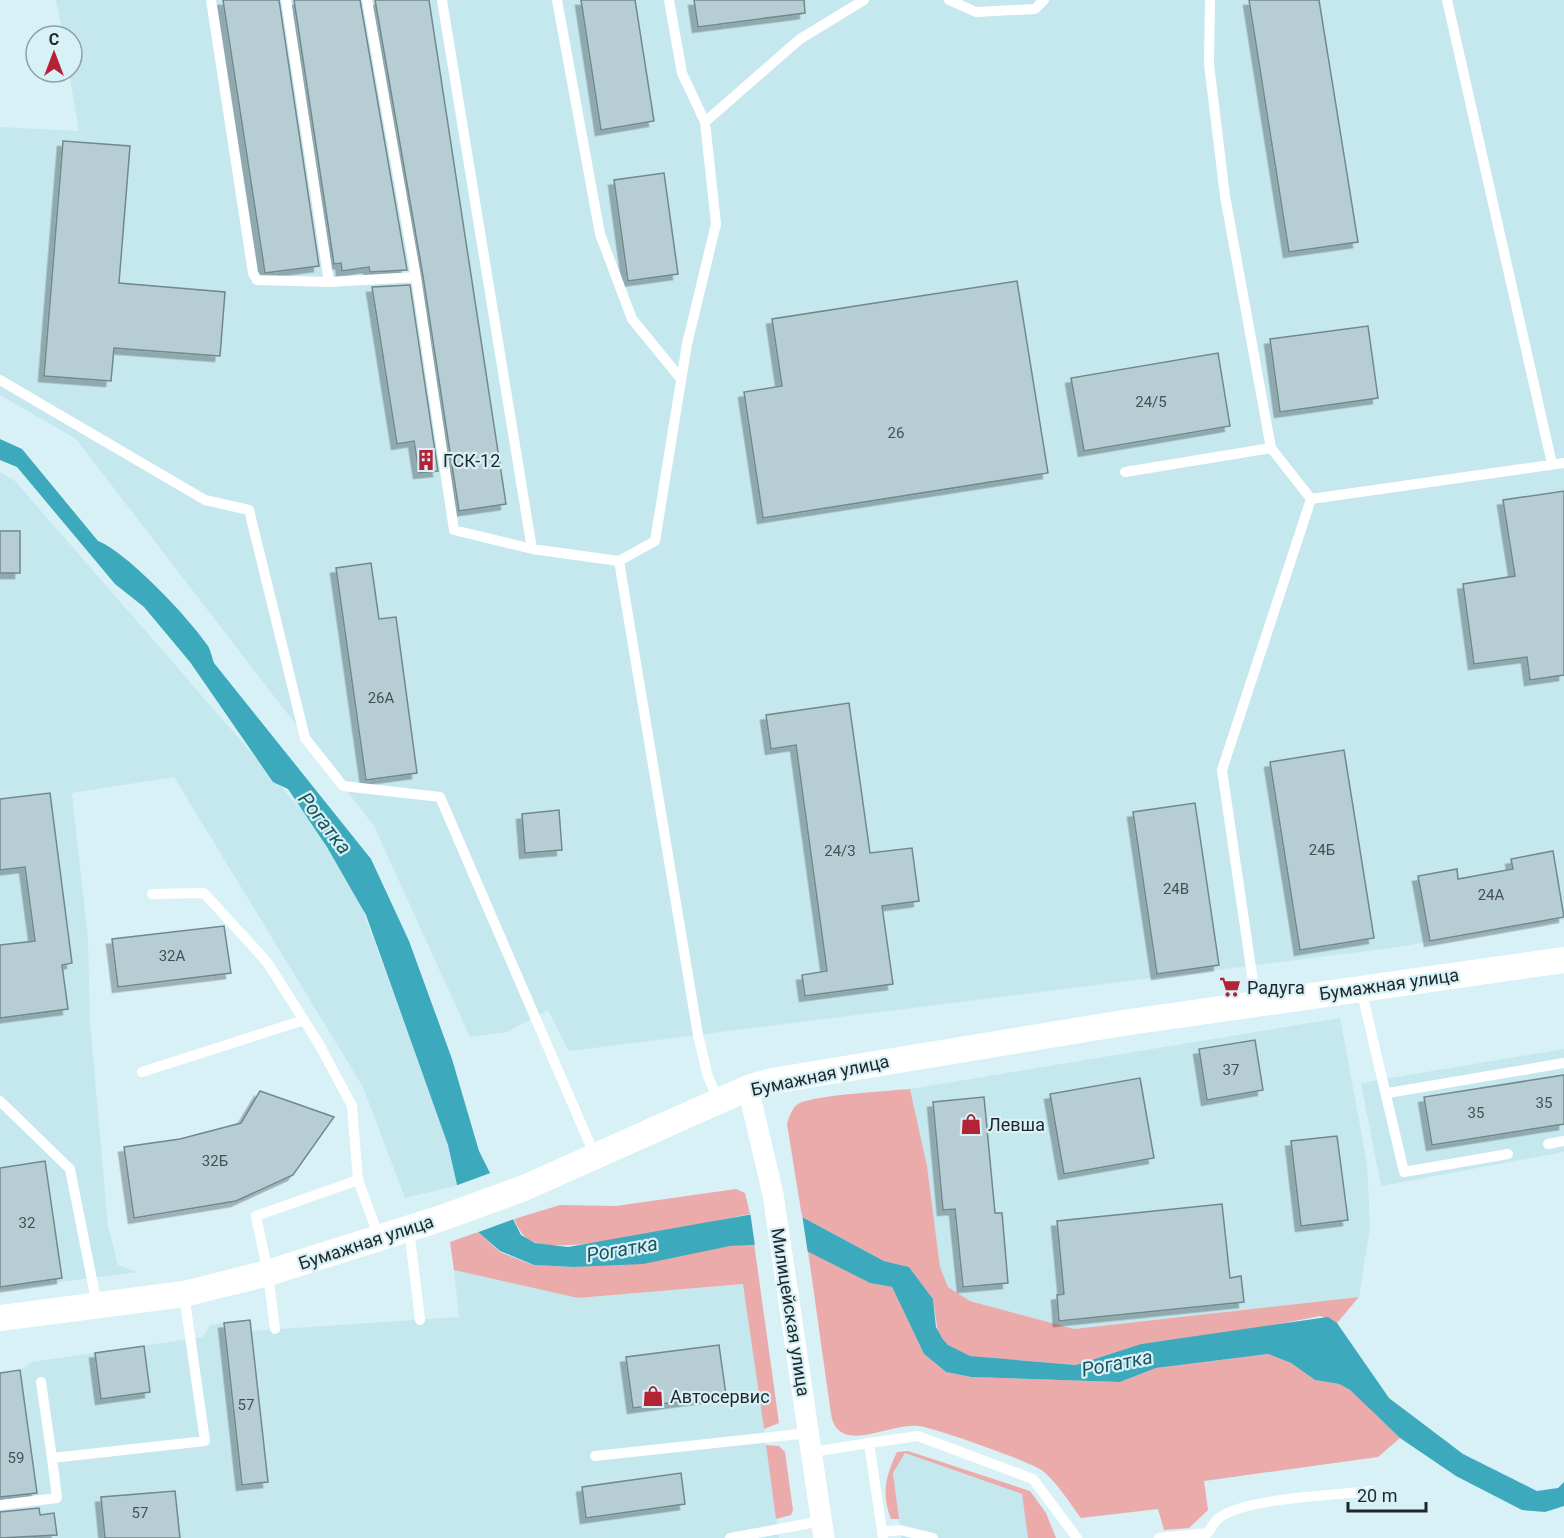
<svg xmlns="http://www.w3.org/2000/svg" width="1564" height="1538" font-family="Roboto,sans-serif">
<defs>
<filter id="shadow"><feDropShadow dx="-5.5" dy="5.5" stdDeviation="0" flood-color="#0004"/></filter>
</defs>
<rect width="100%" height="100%" fill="#d8f1f6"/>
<path fill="#c5e7ee" d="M56,0H1564V920L1391,948L569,1051L548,1010L507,1032L470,1037L374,826L76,439L0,395V127L79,131L69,72H72V36H63Z
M0,472L15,481L344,859L463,1184L405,1198L363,1087L174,777L72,793L88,939L90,1023L108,1226L118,1265L137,1272L0,1290Z
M1340,1018L1367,1163L1370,1227L1359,1297L1074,1329L970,1301L948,1287L940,1267L927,1166L910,1089Z
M1564,1049V1152L1381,1186L1361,1083Z
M454,1270L578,1298L744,1284L779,1538H0V1373L20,1370L32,1362L203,1337L210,1325L224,1323L250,1320L252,1331L459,1317Z
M905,1453L1022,1494L1028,1538H901L893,1473Z"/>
<path fill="#ebabaa" d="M910,1089L927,1166L940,1267L948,1287L970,1301L1074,1329L1359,1297L1337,1323L1320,1316L1248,1330L1141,1344L1076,1365L967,1356L948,1345L938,1333L933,1299L909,1267L884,1261L802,1217L787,1124C789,1117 792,1108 798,1104C813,1095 889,1091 910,1089Z
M736,1189L745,1193L750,1214C707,1222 569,1256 534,1242C522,1238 519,1229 514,1219L560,1205L616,1206Z
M478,1232L500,1252L533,1265L573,1267L754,1243L779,1423L764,1429L743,1284L578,1298L454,1270L450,1242Z
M808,1251L870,1283L892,1287L924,1354L946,1372L971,1377L1120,1382L1156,1368L1268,1354L1291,1363L1315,1380L1339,1384L1350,1390L1400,1438L1378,1457L1204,1481L1208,1510L1189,1528L1164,1530L1158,1509L1081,1518C1069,1502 1058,1484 1043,1471C1034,1463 933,1427 918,1426C890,1422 838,1457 831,1414Z
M766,1445L779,1446L785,1452L793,1510L791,1515L776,1519Z
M908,1451L1030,1491L1046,1513L1056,1538H1028L1022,1494L905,1453L893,1473L899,1519H891C881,1493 886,1475 897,1452Z"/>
<path fill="#3da9bc" d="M0,439L22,449L98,541C128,553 190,619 208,646C211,651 212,658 214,663L371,859L409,941L452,1059L479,1151L521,1235L535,1243L568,1247L759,1213L802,1217L884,1261L909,1267L933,1299L936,1327L942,1338L948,1345L970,1356L1076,1365L1141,1344L1328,1317L1337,1323L1389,1398L1463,1454L1537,1491L1558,1488L1564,1482V1506L1545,1512L1522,1510L1456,1476L1400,1438L1350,1390L1339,1384L1315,1380L1291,1363L1268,1354L1156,1368L1120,1382L971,1377L946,1372L924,1354L892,1287L870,1283L791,1243L730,1246L643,1264L573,1267L534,1265L500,1251L478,1232L458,1189L448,1145L366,915L327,847L288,789L273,782L190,662L144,607L115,584L17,467L0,460Z"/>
<path fill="#d8f1f6" d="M493,1172L517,1218L476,1233L455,1186Z
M759,1210L802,1214L808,1254L791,1246H755L750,1211Z"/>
<path fill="#b6ced3" stroke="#71888c" stroke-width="1.5" filter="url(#shadow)" d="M223,0H279L319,266L265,273Z
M294,0H360L407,270L370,272L369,267L342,271L341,263L334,264Z
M375,0H429L506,504L459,511L423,276Z
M581,0H635L654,121L601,130Z
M694,0H804L805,13L698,27Z
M1249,0H1319L1358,242L1289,252Z
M63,141L130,146L119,283L225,292L220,356L114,348L111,381L44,376Z
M664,173L678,274L628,281L614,180Z
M1017,281L1048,473L763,518L744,392L782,386L772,319Z
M410,285L438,471L419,473L414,441L397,444L372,287Z
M1368,326L1378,398L1280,412L1270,339Z
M1218,353L1230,426L1084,451L1071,378Z
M1564,491V675L1530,680L1527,657L1474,664L1463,584L1515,576L1503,500Z
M0,531H20V573H0Z
M371,563L379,619L396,617L417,773L366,780L336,568Z
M849,703L870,853L912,848L919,901L882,906L893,984L805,996L802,975L827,971L796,745L771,749L766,715Z
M1344,750L1374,938L1300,950L1270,762Z
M50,793L72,963L62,965L68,1009L0,1018V945L35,941L25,867L0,870V799Z
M1195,803L1219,965L1157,974L1133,812Z
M559,810L562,850L525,853L522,814Z
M1553,851L1564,917L1430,941L1418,876L1457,869L1458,879L1513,869L1511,859Z
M224,926L231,973L118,987L112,939Z
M1255,1040L1263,1090L1207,1100L1199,1049Z
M1564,1075V1124L1432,1145L1424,1097Z
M1140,1078L1154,1158L1064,1174L1050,1094Z
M260,1091L334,1117L293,1175L236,1201L134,1218L124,1147L180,1139L241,1123Z
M984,1097L995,1213H1002L1008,1283L963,1287L955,1209L943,1210L933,1102Z
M1337,1136L1348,1220L1301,1226L1291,1141Z
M45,1161L62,1278L0,1287V1168Z
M1222,1204L1230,1278L1241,1276L1244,1302L1059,1321L1057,1295L1064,1294L1057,1221Z
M250,1320L268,1482L242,1485L224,1323Z
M719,1345L726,1395L633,1408L626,1357Z
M144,1346L150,1392L101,1399L95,1353Z
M20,1370L37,1493L0,1497V1373Z
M681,1473L685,1504L586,1518L582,1487Z
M175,1491L180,1538H105L101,1497Z
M39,1508L40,1515L54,1513L57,1535L0,1538V1512Z"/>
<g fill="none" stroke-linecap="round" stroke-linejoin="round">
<path stroke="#fff" stroke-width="10" d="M211,0L253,273L257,280L329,282L416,277
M286,0L329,282
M367,0L416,277L454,530L532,549L619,561L655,541L687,344L716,224L705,122L800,39L864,0
M442,0L532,549
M557,0L600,234L632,319L681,379
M669,0L682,73L705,122
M949,0L976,12L1035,9L1044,0
M1210,0L1209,64L1225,196L1271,448L1311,499L1222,770L1256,1002
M1447,0L1552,464
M0,380L205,500L249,510L305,738L343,786L440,797L595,1156
M1125,472L1271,448
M1311,499L1564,463
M619,561L698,1035L708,1077L719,1101
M152,894L204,893L267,962L319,1044L352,1106L358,1180
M1361,989L1404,1172L1508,1154
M142,1072L304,1020
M1388,1093L1564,1063
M0,1101L70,1169L97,1305
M1548,1144L1564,1141
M409,1229L420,1320
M275,1329L268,1273L256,1216L358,1180L379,1237
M41,1382L52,1458L205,1441L184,1294
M869,1443L918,1436L1033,1479L1077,1538
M812,1452L869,1443L883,1538
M595,1456L809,1433
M0,1505L57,1498L52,1458
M883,1532L900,1530L933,1538
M730,1538L822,1521
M1159,1538L1208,1533C1211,1528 1214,1522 1219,1518C1244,1498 1336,1495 1371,1491"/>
<path stroke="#fff" stroke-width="21" d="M748,1088L773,1194L824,1538"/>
<path stroke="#fff" stroke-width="26" d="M0,1318L184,1294L268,1273L442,1218L524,1188L748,1088L772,1081L1123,1023L1564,960"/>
</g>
<defs>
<symbol id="building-bare" viewBox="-9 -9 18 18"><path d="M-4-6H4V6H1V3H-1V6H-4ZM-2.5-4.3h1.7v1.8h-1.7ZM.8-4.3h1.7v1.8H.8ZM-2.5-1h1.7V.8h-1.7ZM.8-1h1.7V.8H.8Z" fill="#b42236" stroke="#d8f1f6" stroke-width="2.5" paint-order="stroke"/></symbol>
<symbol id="supermarket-bare" viewBox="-9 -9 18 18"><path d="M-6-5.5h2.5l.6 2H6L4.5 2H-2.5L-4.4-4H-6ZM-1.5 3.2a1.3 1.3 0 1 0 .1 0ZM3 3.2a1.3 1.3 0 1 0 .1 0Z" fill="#b42236" stroke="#d8f1f6" stroke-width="2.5" paint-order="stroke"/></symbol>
<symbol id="shop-bare" viewBox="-9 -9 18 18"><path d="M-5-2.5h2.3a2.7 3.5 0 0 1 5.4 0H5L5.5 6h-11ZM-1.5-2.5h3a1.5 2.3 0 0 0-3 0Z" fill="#b42236" stroke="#d8f1f6" stroke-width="2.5" paint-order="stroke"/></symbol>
</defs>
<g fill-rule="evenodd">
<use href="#building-bare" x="411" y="445" width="30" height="30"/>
<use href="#supermarket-bare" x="1215" y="972" width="30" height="30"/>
<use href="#shop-bare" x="956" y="1109" width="30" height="30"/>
<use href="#shop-bare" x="638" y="1381" width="30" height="30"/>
</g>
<g text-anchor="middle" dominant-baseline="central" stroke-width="4.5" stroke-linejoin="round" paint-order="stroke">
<g font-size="15" fill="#445154">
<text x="1151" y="402">24/5</text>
<text x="896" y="433">26</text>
<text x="381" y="698">26А</text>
<text x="1322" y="850">24Б</text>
<text x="840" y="851">24/3</text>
<text x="1176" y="889">24В</text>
<text x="1491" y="895">24А</text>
<text x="172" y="956">32А</text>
<text x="1231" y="1070">37</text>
<text x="1544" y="1103">35</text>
<text x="1476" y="1113">35</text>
<text x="215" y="1161">32Б</text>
<text x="27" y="1223">32</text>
<text x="246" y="1405">57</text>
<text x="16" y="1458">59</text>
<text x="140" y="1513">57</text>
</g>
<g font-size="18" fill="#1e2729" stroke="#d8f1f6" text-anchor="start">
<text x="443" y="460">ГСК-12</text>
<text x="1247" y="987">Радуга</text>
<text x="988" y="1124">Левша</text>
<text x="670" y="1396">Автосервис</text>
</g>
<g font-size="18" fill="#1e2729" stroke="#d8f1f6">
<text transform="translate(1389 984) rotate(-8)">Бумажная улица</text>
<text transform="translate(820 1075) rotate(-12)">Бумажная улица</text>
<text transform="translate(366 1242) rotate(-18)">Бумажная улица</text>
<text transform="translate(791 1312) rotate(81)">Милицейская улица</text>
</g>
<g font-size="20" font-style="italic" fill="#19555f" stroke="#d8f1f6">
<text transform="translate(325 823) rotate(52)">Рогатка</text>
<text transform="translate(622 1249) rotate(-10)">Рогатка</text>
<text transform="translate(1117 1363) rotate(-11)">Рогатка</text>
</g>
</g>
<g transform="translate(54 54)"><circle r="28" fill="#d8f1f6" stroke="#8ea0a4" stroke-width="1.5"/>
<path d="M0-4.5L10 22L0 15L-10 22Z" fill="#b42236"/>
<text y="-9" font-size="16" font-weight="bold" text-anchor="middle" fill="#1e2729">С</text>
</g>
<path d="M1348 1502v9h78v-9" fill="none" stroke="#1e2729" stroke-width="3"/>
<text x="1357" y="1502" font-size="18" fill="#1e2729" stroke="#d8f1f6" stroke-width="4.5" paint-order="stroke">20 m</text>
</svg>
